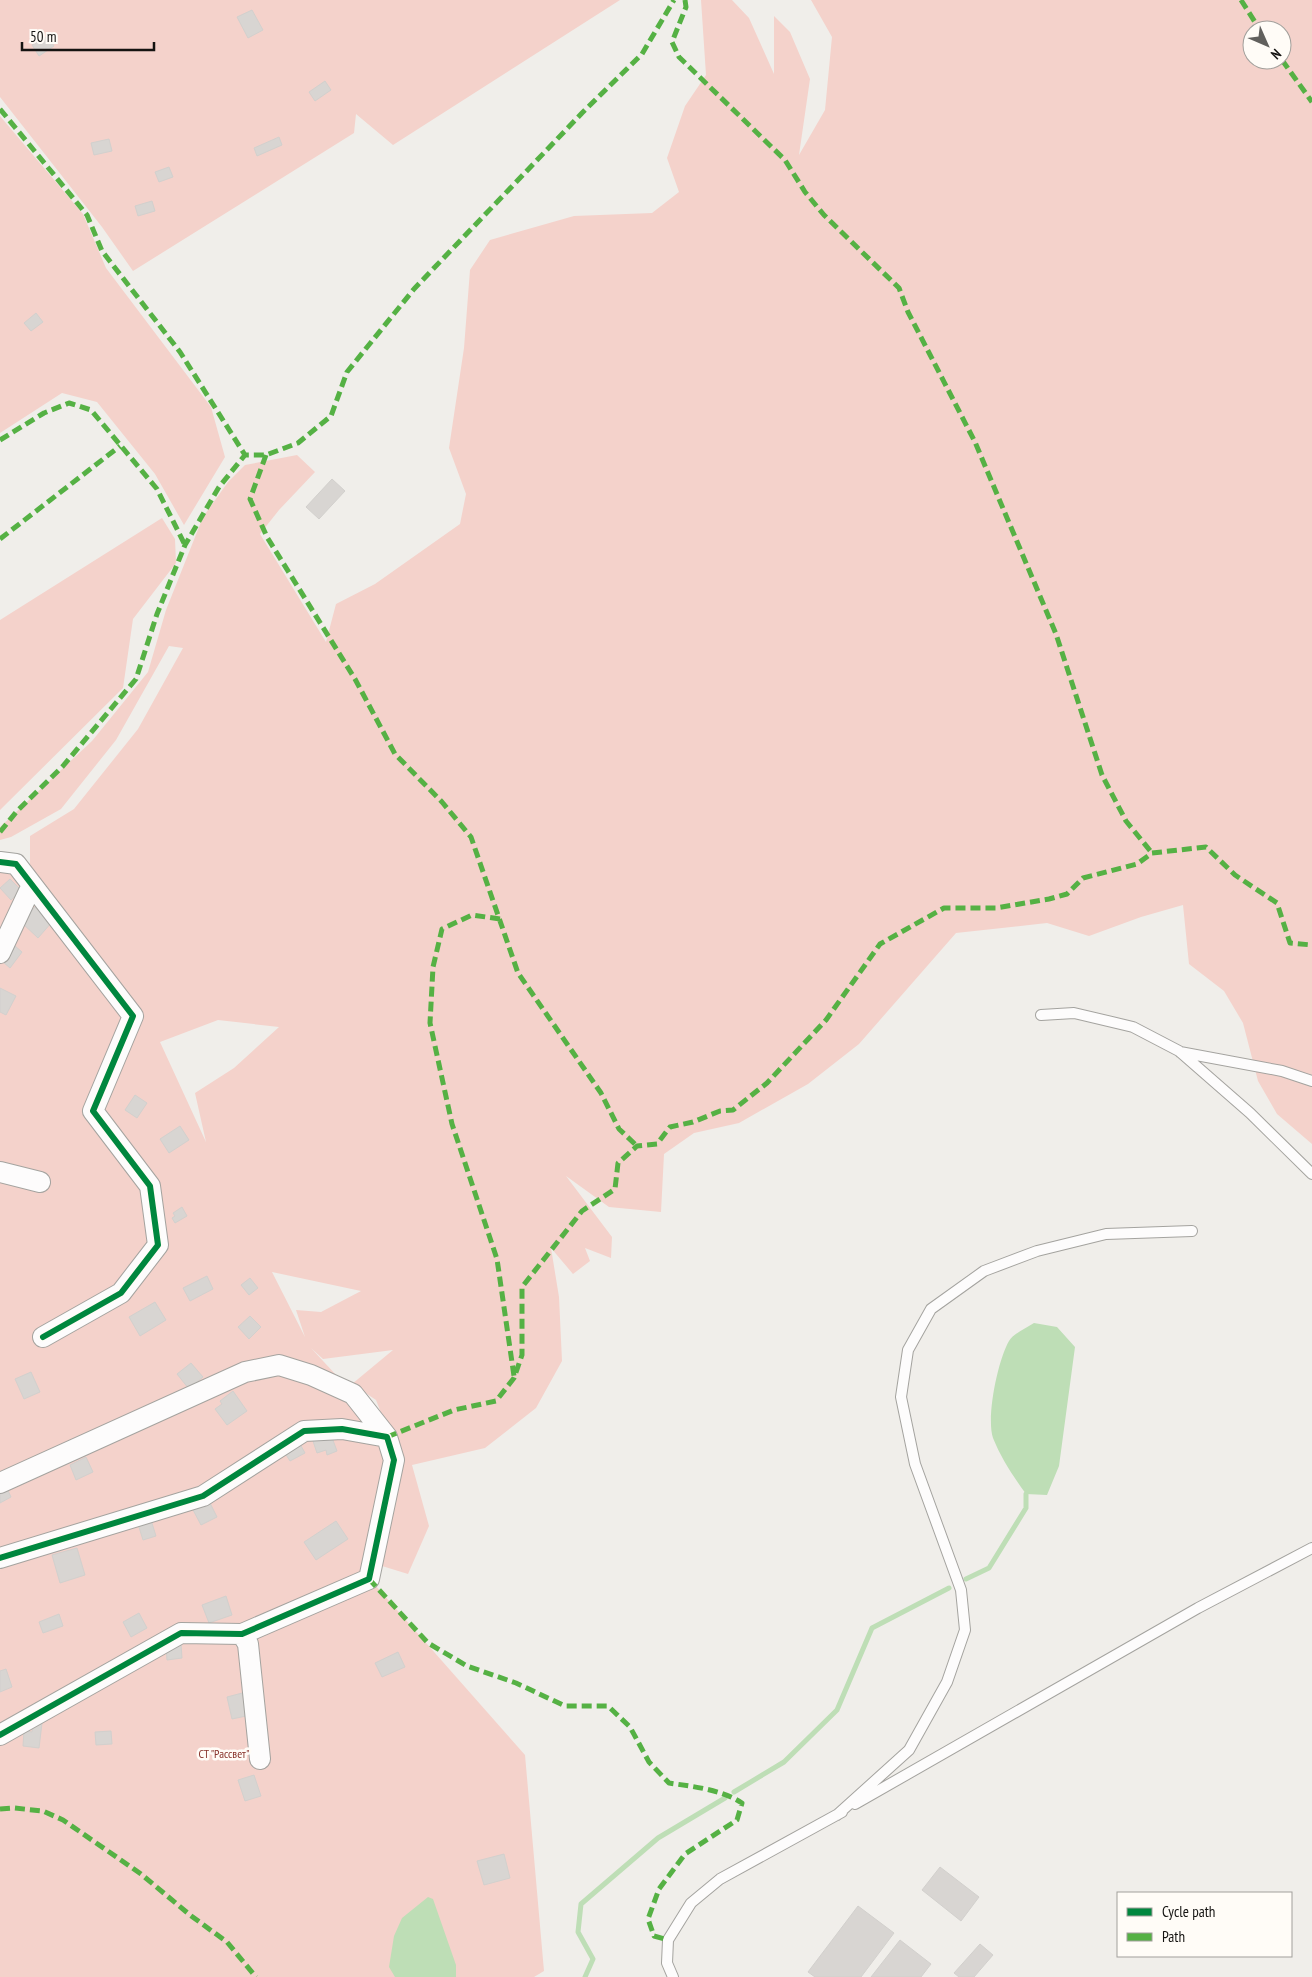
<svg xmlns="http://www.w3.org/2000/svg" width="1312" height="1977" font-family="'PT Sans Narrow',sans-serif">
<rect width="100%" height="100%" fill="#f0eeea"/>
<path fill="#f4d2cb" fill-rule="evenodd" d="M0,0H620L393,145L356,114L354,133L133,271L102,227L0,97Z
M701,0H732L749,18L774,74V16L790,32L810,79L799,155L825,110L832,37L811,0H1312V1144L1277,1114L1258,1081L1243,1023L1224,991L1189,964L1183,905L1141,917L1089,936L1047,923L956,933L859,1044L808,1084L739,1123L694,1133L664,1154L661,1212L609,1207L566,1176L612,1237L611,1258L585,1248L590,1261L573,1274L551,1248L559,1297L562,1361L536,1408L485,1448L412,1465L429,1526L408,1574L382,1566L375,1585L525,1755L544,1971L534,1977H0V865L30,869V836L74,809L138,729L183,648L169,646L116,740L61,809L11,837L0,840V827L92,741L148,672L166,610L203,517L228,482L245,465L297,455L315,472L279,510L260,534L326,642L336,604L375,584L460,524L466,494L449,448L464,348L470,270L490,240L574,216L652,213L679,192L667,158L685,106L706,75ZM1252,30H1282V60H1252ZM218,1020L279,1027L234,1068L195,1093L206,1142L160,1042ZM272,1272L361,1291L321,1312L296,1310L305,1337ZM311,1348L323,1359L393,1350L352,1384L376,1400L388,1431Z
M0,116L83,214L106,268L211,407L225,457L184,525L155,474L97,402L62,393L0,433Z
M162,518L175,539L176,563L133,619L123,688L0,810V620Z"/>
<path fill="#bedeb6" d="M1034,1323L1057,1327L1075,1347L1059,1466L1047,1495L1026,1494C1013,1476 1001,1458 993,1438C986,1417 998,1360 1009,1341C1013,1334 1026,1328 1034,1323Z
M428,1897L433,1899L456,1965V1977H395L389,1967L394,1936L402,1918Z"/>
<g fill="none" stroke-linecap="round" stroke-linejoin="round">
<path stroke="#bedeb6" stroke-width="5" d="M966,1579L989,1568L1026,1508V1494
M734,1792L784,1762L837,1710L872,1628L949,1588
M585,1977L593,1959L578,1932L581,1904L658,1838L725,1798"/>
</g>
<path fill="#d8d5d2" stroke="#d2d0cd" d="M252,10L263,30L248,38L237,17Z
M48,36L54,46L39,56L32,45Z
M325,81L331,90L315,101L309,92Z
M279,137L282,145L257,156L254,148Z
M109,139L112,151L94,155L91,143Z
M169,167L173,177L159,182L155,172Z
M152,201L155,211L138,216L135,206Z
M36,313L43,322L31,331L24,323Z
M332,479L345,491L319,519L306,507Z
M10,879L21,890L11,900L0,888Z
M35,907L52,922L38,938L21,922Z
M15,946L22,952L10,968L3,962Z
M0,988L16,996L6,1015L0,1012Z
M135,1095L147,1103L137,1118L125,1110Z
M180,1126L189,1140L169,1153L160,1139Z
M182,1207L187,1216L175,1223L172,1218L175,1216L173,1213Z
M207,1276L213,1289L190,1301L183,1288Z
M250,1278L258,1288L249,1295L241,1285Z
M155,1302L166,1320L140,1336L129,1317Z
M250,1316L261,1327L249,1339L238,1327Z
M191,1363L203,1377L189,1389L177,1374Z
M31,1372L40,1392L24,1399L15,1379Z
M233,1391L247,1411L227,1425L215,1409L222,1404L220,1401Z
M331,1435L337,1451L327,1455L326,1450L317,1453L313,1441Z
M300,1444L305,1453L290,1461L285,1453Z
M86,1457L93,1472L76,1480L70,1465Z
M5,1484L11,1497L0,1503V1487Z
M208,1499L217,1517L201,1525L192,1508Z
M151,1520L156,1536L143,1540L138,1524Z
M336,1521L348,1539L316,1560L304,1542Z
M77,1548L85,1575L60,1583L52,1555Z
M226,1596L232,1615L209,1623L202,1605Z
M139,1613L147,1628L131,1637L123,1622Z
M59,1614L63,1626L43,1633L39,1622Z
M181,1644L182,1658L167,1660L166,1645Z
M398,1652L405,1667L382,1677L375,1663Z
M6,1669L12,1687L0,1692V1671Z
M246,1692L251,1715L232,1719L227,1697Z
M33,1722L42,1723L39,1748L23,1746L24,1731L32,1732Z
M111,1731L112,1744L96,1745L95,1732Z
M254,1775L261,1796L245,1801L238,1780Z
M504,1854L510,1878L484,1885L477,1861Z
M940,1867L979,1897L961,1921L922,1890Z
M858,1906L894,1933L861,1977H815L808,1972Z
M900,1940L931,1964L921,1977H871Z
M980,1944L993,1955L974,1977H959L954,1973Z"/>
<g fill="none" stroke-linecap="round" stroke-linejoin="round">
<defs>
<path id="service" d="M1041,1015L1074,1013L1133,1027L1179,1051L1250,1113L1312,1174
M1180,1052L1282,1071L1312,1081
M855,1804L1198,1608L1312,1548
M837,1815L909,1750L947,1682L965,1630L961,1590L915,1464L901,1397L908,1350L931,1309L984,1271L1037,1251L1106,1234L1192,1231
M673,1977L667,1963L668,1940L691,1903L720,1879L842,1812"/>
<path id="minor" d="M0,862L16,864L133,1016L93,1111L150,1186L158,1245L121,1293L43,1337
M0,953L32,885
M0,1172L40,1182
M0,1483L245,1372L279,1365L311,1375L353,1394L387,1437
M0,1558L203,1496L304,1431L342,1429L387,1437L394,1460L369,1579L242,1634L181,1633L0,1735
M242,1634L248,1644L260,1759"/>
</defs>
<use href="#service" stroke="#a4a39f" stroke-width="12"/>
<use href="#minor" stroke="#a4a39f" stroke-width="22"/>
<use href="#service" stroke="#fdfcfc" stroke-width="10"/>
<use href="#minor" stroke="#fdfcfc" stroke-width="20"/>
<path stroke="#55b144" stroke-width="5" stroke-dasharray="10 5" stroke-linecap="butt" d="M685,0L686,7L672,42L679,57L785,160L805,192L824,215L899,288L908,312L975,442L1056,634L1102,775L1126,821L1152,853
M1241,0L1260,30
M1282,60L1312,102
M0,109L87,215L102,251L180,352L245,455
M0,440L44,413L69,403L91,410L157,489L185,545
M266,455L250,499L267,537L355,679L395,754L442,802L471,837L518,973L601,1093L619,1129L637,1146
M0,539L120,446
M0,832L17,811L63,766L136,679L157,614L185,545L219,487L245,455H266L298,443L331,416L347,372L414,289L582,113L642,54L674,0
M500,919L472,915L442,929L433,967L430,1023L452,1124L497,1259L514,1376
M387,1437L454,1410L496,1401L514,1378L522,1355V1287L582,1211L615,1189L618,1163L637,1146L657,1144L670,1127L693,1122L720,1111L733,1110L767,1083L826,1020L880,944L944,908H996L1049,899L1067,894L1083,878L1137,864L1152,853L1206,847L1235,875L1277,903L1290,943L1312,945
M369,1579L428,1643L467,1666L516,1683L565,1706H608L630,1727L649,1762L669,1783C695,1787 720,1789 742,1803L737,1820L685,1854L659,1889L648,1919L654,1936L668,1940
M0,1809L14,1808L43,1811L63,1820L141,1874L190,1915L227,1942L256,1977"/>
<defs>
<path id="cycleway" d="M0,862L16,864L133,1016L93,1111L150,1186L158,1245L121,1293L43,1337
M0,1558L203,1496L304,1431L342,1429L387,1437L394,1460L369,1579L242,1634L181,1633L0,1735"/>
</defs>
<use href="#cycleway" stroke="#fffcf7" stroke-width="9"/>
<use href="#cycleway" stroke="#00873e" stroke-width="6"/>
</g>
<g text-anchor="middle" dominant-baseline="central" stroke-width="5" stroke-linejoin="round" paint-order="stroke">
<g font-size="12" fill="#87322a" stroke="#fffcf7">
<text x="224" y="1753">СТ "Рассвет"</text>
</g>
</g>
<rect x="1117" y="1892" width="175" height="65" fill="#fffcf7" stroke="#a19f9b"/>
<rect x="1127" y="1908" width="25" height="8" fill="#00873e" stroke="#a19f9b"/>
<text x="1162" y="1917" font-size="15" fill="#141311">Cycle path</text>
<rect x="1127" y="1933" width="25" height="8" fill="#55b144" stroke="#a19f9b"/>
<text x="1162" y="1942" font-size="15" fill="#141311">Path</text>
<g transform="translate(1267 45) rotate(135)"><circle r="24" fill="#fffcf7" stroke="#a19f9b"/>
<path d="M0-4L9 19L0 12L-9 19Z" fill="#61605d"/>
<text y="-8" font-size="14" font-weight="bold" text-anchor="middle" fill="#141311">N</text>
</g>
<path d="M22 42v8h132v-8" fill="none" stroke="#141311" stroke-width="2.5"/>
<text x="30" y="42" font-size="15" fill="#141311" stroke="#fffcf7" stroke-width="4" paint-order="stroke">50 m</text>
</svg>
